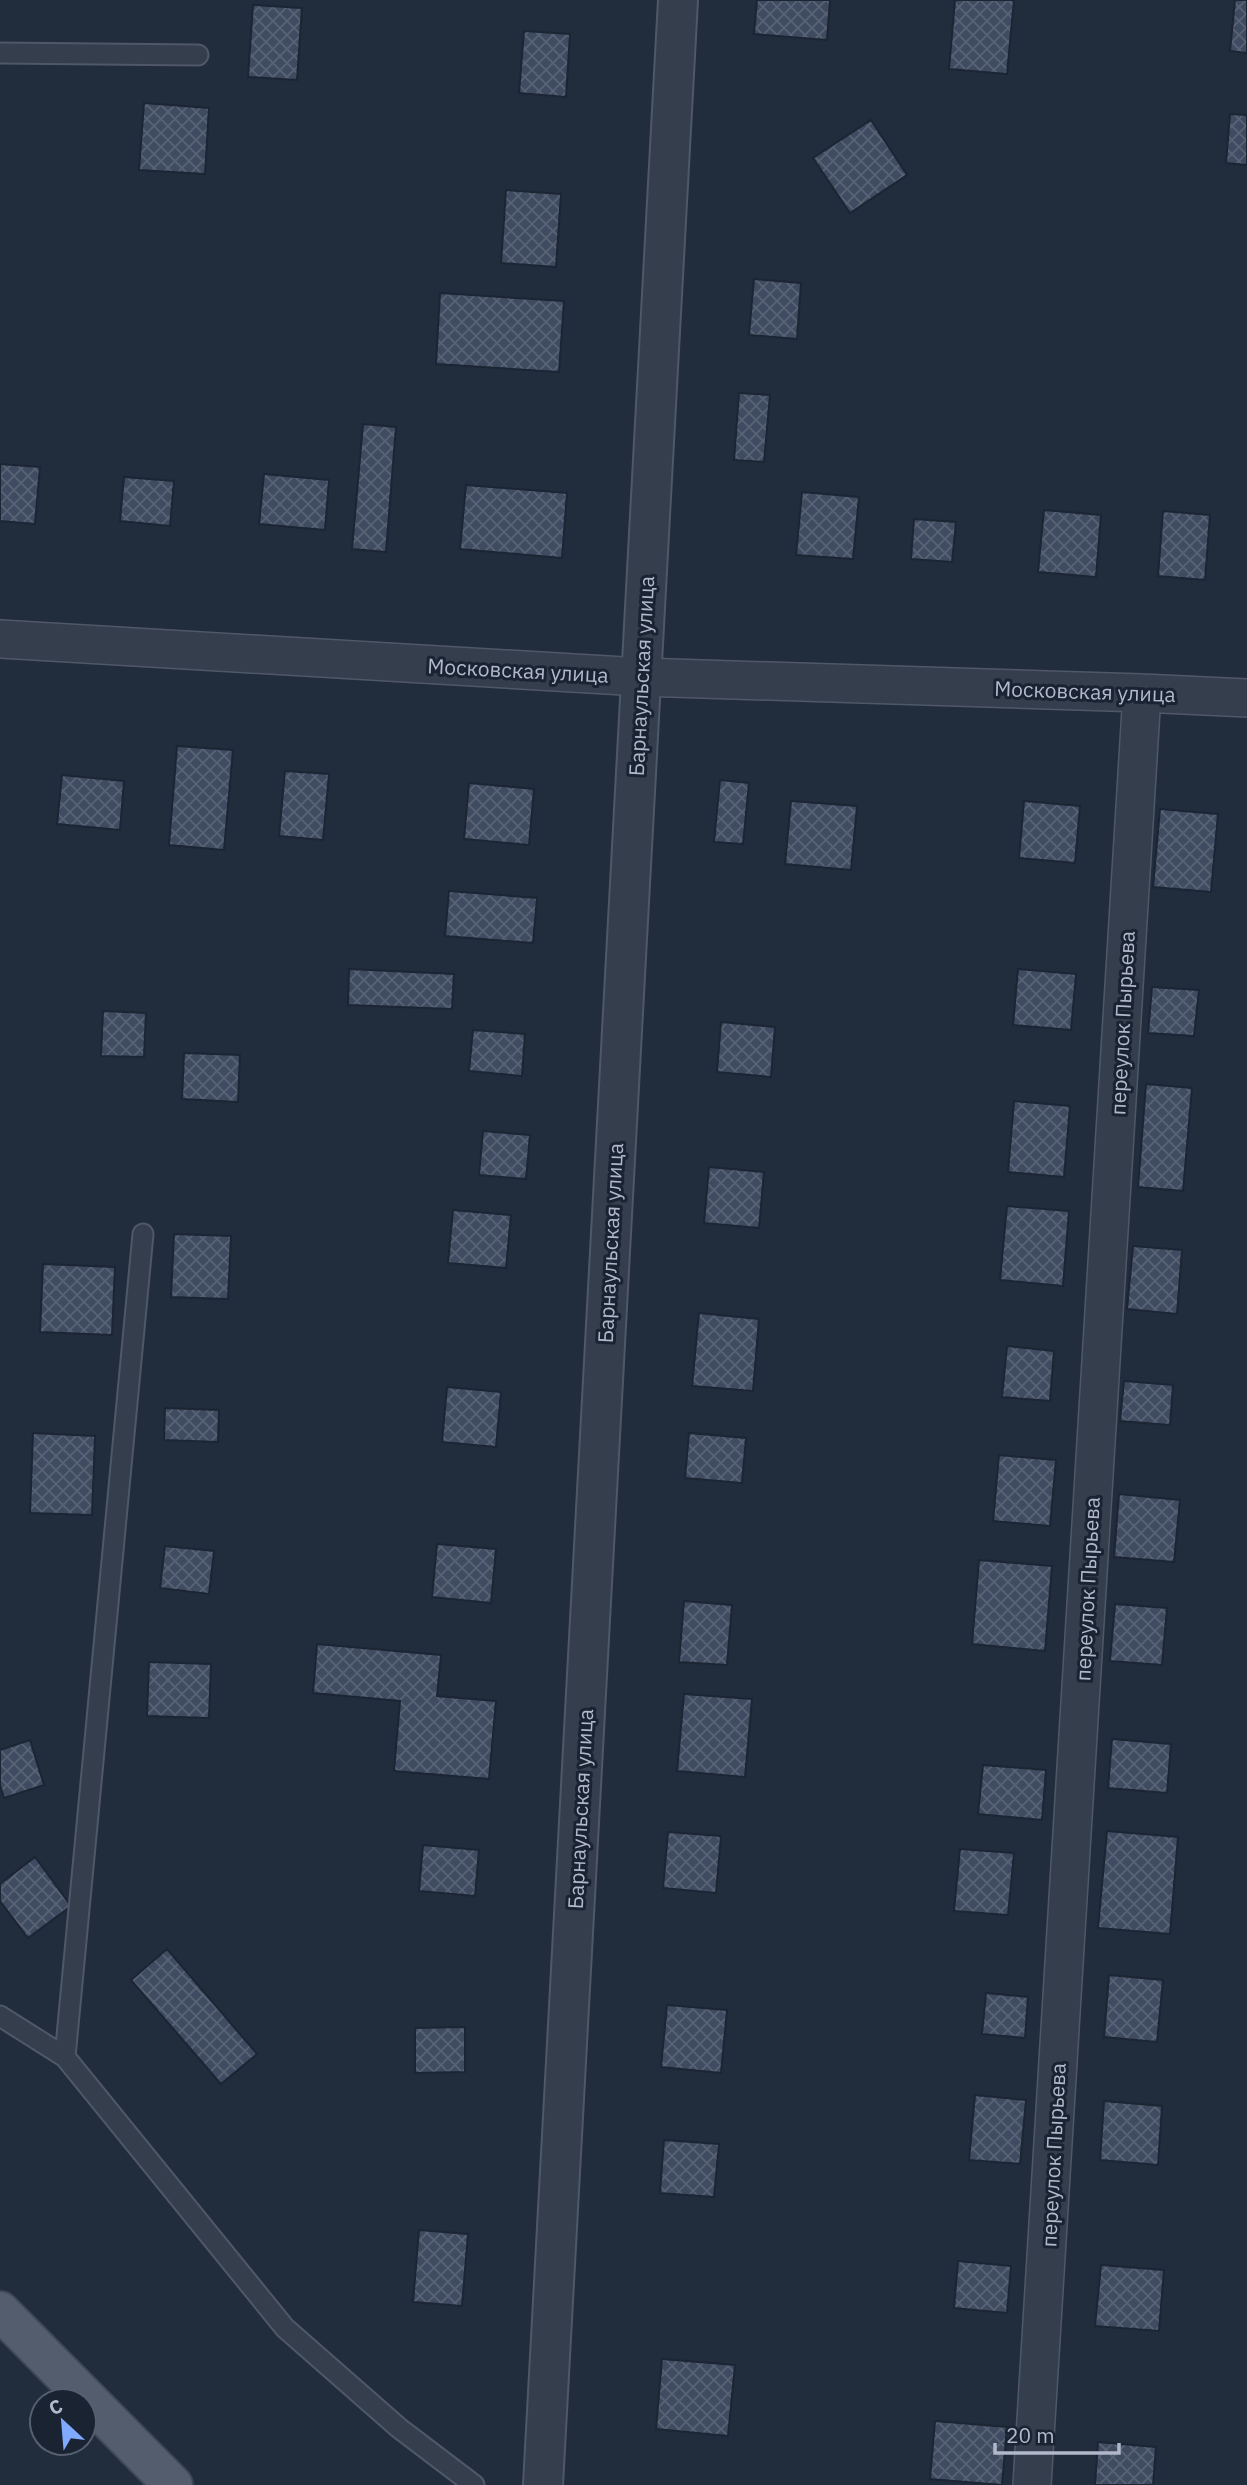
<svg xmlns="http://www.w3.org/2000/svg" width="1247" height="2485" font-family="'IBM Plex Sans',sans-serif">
<defs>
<pattern id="building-cross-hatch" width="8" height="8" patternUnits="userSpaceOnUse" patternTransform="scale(1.75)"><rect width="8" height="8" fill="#3f4b60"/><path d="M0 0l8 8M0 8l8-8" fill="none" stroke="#586375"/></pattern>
</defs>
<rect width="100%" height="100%" fill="#212c3d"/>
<path fill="url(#building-cross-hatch)" stroke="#1c2534" stroke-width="2" d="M757,0H830L827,40L754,34Z
M955,0H1014L1007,74L949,69Z
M1235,0H1247V53L1230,51Z
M253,5L302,8L297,80L248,77Z
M524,31L570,34L566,97L519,93Z
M144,103L209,108L205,174L139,170Z
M1230,114L1247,115V165L1226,163Z
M871,120L907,175L850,213L813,158Z
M506,190L561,194L556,267L501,263Z
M754,279L801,283L797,339L749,335Z
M440,293L564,301L559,372L436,364Z
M739,393L770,395L764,462L734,460Z
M363,424L396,427L386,552L352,549Z
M0,464L40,467L35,524L0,521Z
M264,474L329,480L325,530L259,524Z
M124,477L174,481L170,526L120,521Z
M466,485L567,493L562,558L460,549Z
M802,492L859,497L853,559L796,555Z
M1044,510L1101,515L1096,577L1038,572Z
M1163,511L1210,515L1205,580L1158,576Z
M914,519L956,522L952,562L911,559Z
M177,746L233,750L224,850L169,845Z
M285,771L329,774L323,840L279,836Z
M62,775L124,781L120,830L57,824Z
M720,780L749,783L743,844L714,842Z
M469,783L534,789L529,845L464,839Z
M791,801L857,806L851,870L785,864Z
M1024,801L1080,806L1075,863L1019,858Z
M1160,809L1218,814L1211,892L1153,887Z
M449,891L537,898L533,943L445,936Z
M349,969L454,974L452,1009L348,1005Z
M1018,969L1076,974L1071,1030L1013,1025Z
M1152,987L1199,990L1194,1036L1148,1033Z
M103,1011L146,1013L144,1057L101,1056Z
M721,1022L775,1027L771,1077L717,1072Z
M473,1030L525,1034L522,1076L469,1071Z
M184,1053L240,1055L238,1102L182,1099Z
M1146,1084L1192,1088L1183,1191L1138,1187Z
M1014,1101L1070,1106L1064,1177L1008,1172Z
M483,1131L530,1135L526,1179L479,1175Z
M709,1167L764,1172L759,1228L704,1223Z
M1007,1206L1069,1211L1063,1286L1000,1280Z
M453,1210L511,1215L506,1268L448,1263Z
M174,1234L231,1236L228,1299L171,1297Z
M1133,1246L1182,1250L1177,1314L1127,1309Z
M43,1264L115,1267L112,1335L40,1332Z
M699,1313L759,1319L753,1391L692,1386Z
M1007,1346L1054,1351L1050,1401L1002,1397Z
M1124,1381L1173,1385L1170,1425L1120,1421Z
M447,1387L501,1392L496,1447L442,1442Z
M165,1408L219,1410L218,1442L164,1440Z
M33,1433L95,1436L92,1515L30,1513Z
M689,1433L746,1438L742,1483L685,1478Z
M999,1455L1056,1460L1050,1526L993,1521Z
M1119,1494L1180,1500L1174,1562L1114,1557Z
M437,1544L496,1549L491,1603L432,1597Z
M165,1546L214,1551L209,1594L160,1588Z
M979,1560L1052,1566L1045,1651L972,1644Z
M684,1601L732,1605L727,1665L679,1662Z
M1115,1604L1167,1608L1162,1665L1110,1661Z
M317,1644L441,1655L437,1696L496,1701L489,1779L394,1771L400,1701L313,1693Z
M149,1662L211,1664L209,1718L147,1716Z
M684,1694L752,1699L745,1777L677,1771Z
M1112,1739L1171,1744L1167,1793L1108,1788Z
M30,1740L44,1785L4,1798L0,1785V1750Z
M983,1765L1046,1770L1042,1820L978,1814Z
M1107,1831L1178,1837L1170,1934L1098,1928Z
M668,1832L721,1836L716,1893L663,1888Z
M423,1845L479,1850L475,1896L419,1891Z
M960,1849L1014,1853L1008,1915L954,1911Z
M35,1857L71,1906L28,1938L0,1901V1884Z
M167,1949L257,2054L221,2084L131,1980Z
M1109,1975L1163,1980L1157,2042L1104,2037Z
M986,1993L1028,1997L1025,2038L982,2034Z
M667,2005L727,2010L721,2073L661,2067Z
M465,2027V2072L415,2073V2028Z
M975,2095L1026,2100L1020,2164L969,2160Z
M1104,2101L1162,2106L1158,2165L1100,2160Z
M664,2140L719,2144L714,2197L660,2193Z
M419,2230L468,2234L462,2306L413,2302Z
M958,2261L1011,2266L1007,2313L954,2308Z
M1101,2265L1164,2270L1159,2331L1095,2326Z
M662,2359L735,2365L728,2436L656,2429Z
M935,2421L1007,2427L1002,2485L930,2479Z
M1098,2442L1156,2447L1153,2485H1095Z"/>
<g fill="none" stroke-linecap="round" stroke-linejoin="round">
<defs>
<path id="service" d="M0,53L198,55
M0,2016L65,2057L285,2328L399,2428L474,2485
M65,2057L143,1234"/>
<path id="minor" d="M0,639L641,677L1142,693L1247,698
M1032,2485L1142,693"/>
<path id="tertiary" d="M543,2485L678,0"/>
<path id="primary" d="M0,2311L173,2485"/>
</defs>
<use href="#service" stroke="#505868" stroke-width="23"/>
<use href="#minor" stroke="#505868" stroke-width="40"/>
<use href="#tertiary" stroke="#505868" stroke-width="42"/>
<use href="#primary" stroke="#3e4756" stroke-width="42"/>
<use href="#service" stroke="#353e4d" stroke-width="19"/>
<use href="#minor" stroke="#353e4d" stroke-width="37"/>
<use href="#tertiary" stroke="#353e4d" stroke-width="38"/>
<use href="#primary" stroke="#535d6d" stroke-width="38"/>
</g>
<g text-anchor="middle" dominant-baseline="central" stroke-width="6" stroke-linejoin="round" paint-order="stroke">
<g font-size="21" fill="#b0b8c9" stroke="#1a2332">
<text transform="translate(518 670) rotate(3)">Московская улица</text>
<text transform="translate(641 676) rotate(-87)">Барнаульская улица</text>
<text transform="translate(1085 691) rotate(2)">Московская улица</text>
<text transform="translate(1122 1023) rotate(-87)">переулок Пырьева</text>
<text transform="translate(610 1243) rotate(-87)">Барнаульская улица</text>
<text transform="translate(1087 1589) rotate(-87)">переулок Пырьева</text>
<text transform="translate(580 1809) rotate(-87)">Барнаульская улица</text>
<text transform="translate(1053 2155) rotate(-87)">переулок Пырьева</text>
</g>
</g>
<g transform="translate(63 2422) rotate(334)"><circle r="33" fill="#1a2332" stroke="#565f6e" stroke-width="2"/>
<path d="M0-5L12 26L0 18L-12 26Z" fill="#7faaff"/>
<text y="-10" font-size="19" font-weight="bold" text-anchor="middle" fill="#b0b8c9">С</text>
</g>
<path d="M995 2443v10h124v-10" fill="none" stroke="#b0b8c9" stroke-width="3.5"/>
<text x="1006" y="2443" font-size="21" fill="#b0b8c9" stroke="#1a2332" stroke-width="5" paint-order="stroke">20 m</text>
</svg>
